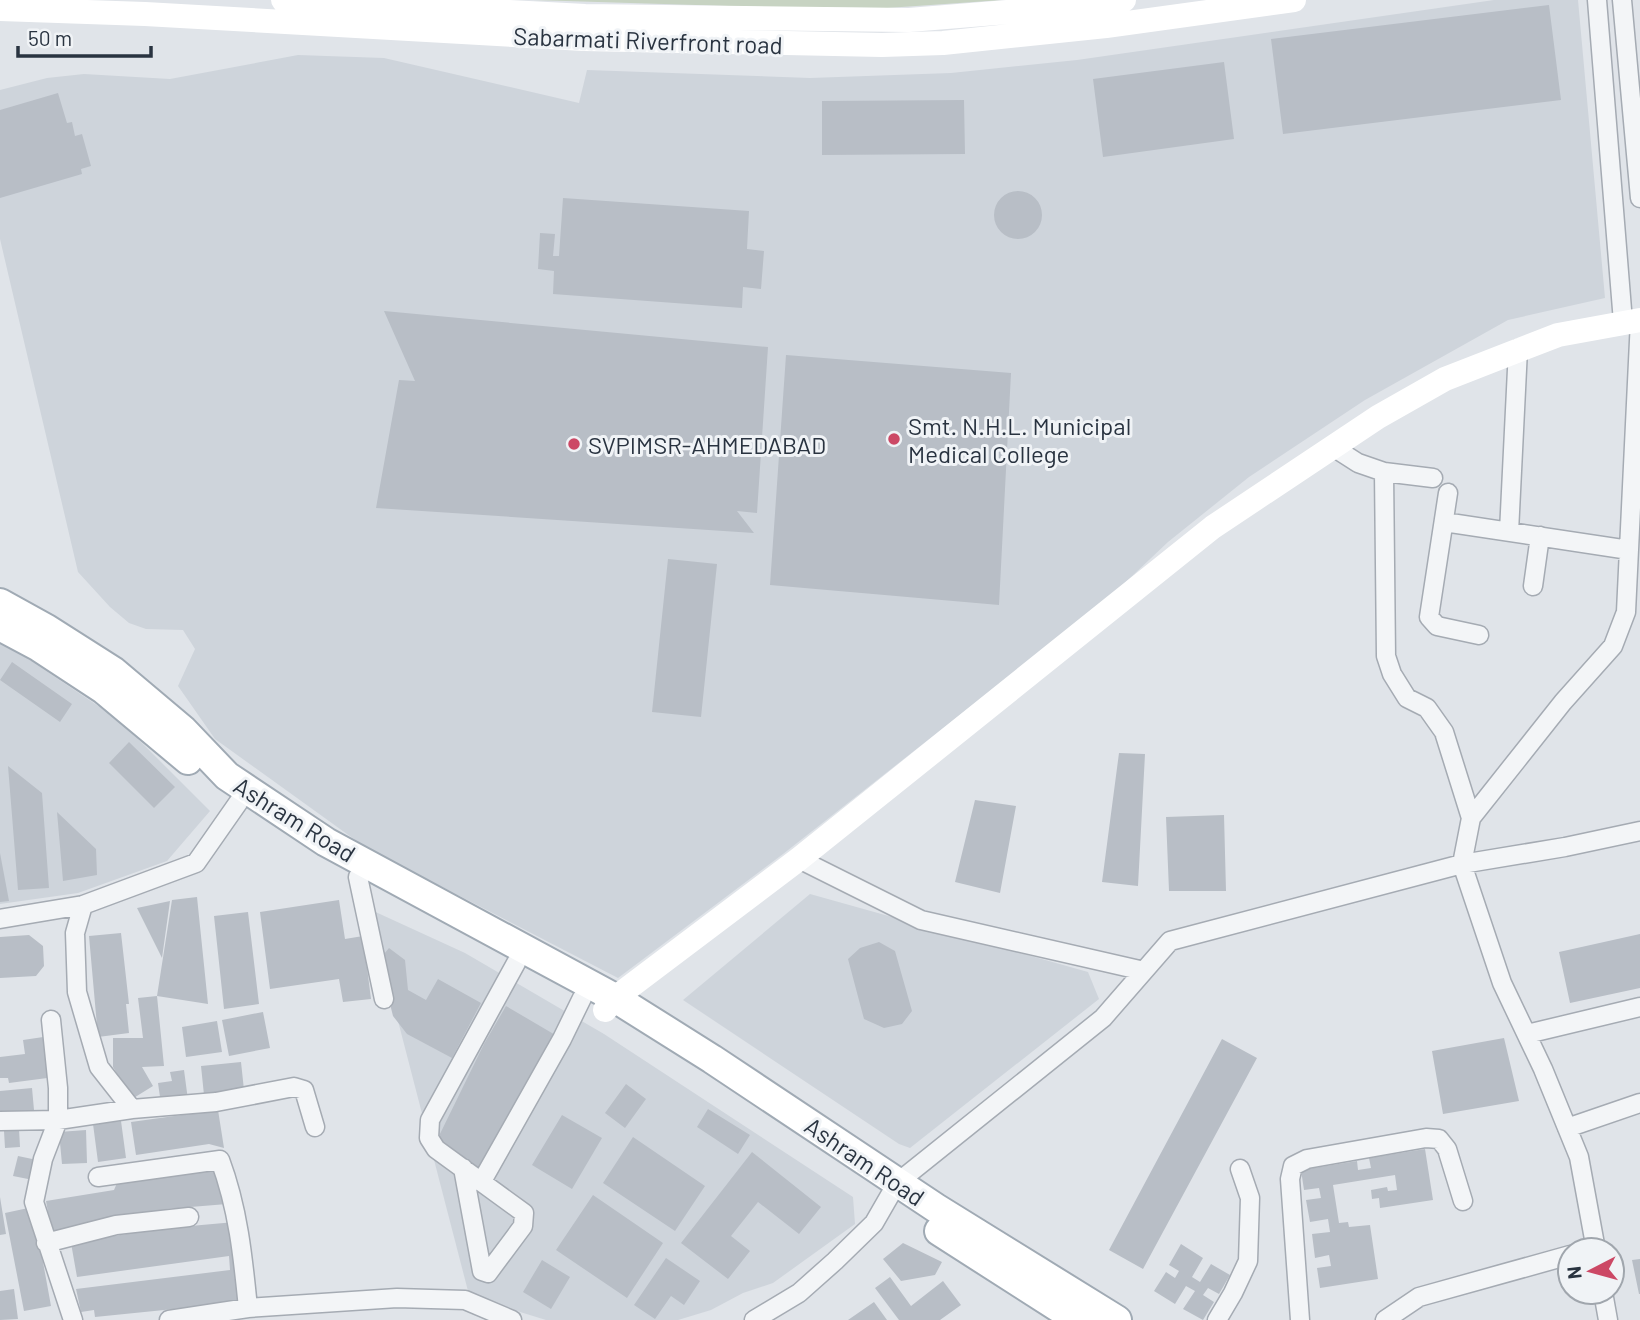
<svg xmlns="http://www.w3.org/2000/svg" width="1640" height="1320" font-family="Barlow,sans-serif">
<rect width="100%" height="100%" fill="#e0e4e9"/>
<path fill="#ced4db" d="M1494,0H1578L1605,298L1508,320L1365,400L1249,477L1168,542L1111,596L783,854L618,978L365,847L215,739L178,686L195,649L183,630L146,629L129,623L110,607L78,572L0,239V90L47,78L84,74L170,79L298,55L384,58L579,103L587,70L810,78L951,73L1077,60Z
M0,640L119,720L210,811L167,861L78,893L0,904Z
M810,894L1088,972L1099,999L910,1148L899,1144L683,1000Z
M369,909L465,953L604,1034L853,1197L855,1224L773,1283L743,1293L711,1310L678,1320H546L472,1297L468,1291Z"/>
<path fill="#c7d3c2" d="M533,0H1003L887,8L761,7Z"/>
<path fill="#b8bec6" d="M1549,5L1561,100L1283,134L1271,39Z
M1224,62L1234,139L1103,157L1093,79Z
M58,93L67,123L72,122L75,136L82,134L91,166L81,169L82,174L0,198V110Z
M964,100L965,154L822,155V101Z
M994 215a24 24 0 1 1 48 0a24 24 0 1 1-48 0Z
M563,198L749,211L747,249L764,251L761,289L743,287L742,308L553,294L554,271L538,269L540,233L555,234L553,256H559Z
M384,311L768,347L757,513L737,511L754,533L376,508L399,380L415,381Z
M786,355L1011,373L999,605L770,585Z
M668,559L717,564L701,717L652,712Z
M12,662L72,704L60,722L0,680Z
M129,742L175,787L154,808L109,763Z
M1119,753L1145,754L1138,886L1102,882Z
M8,766L42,793L49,888L18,890Z
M975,800L1016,806L1000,893L955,882Z
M57,812L96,849L97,875L63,881Z
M1224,815L1226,891H1169L1166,817Z
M0,853L9,901L0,902Z
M197,897L208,1004L157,996L172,900Z
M339,900L345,939L363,936L371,999L343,1002L339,979L270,989L260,912Z
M170,901L162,958L137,908Z
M248,912L259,1004L224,1009L214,916Z
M121,933L129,1004H126L129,1033L98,1037L89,936Z
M1640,934V988L1570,1003L1559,952Z
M29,935L43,946L44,966L36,976L0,978V937Z
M879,942L895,951L912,1011L902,1024L884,1028L864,1019L848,959L860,948Z
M389,948L405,960L408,990L426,1000L438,979L481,1003L452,1058L407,1034L393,1016L379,960Z
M157,996L164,1066L142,1067L153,1086L132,1099L113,1067V1038H143L138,998Z
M506,1006L557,1036L480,1170L437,1140L484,1044Z
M263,1012L270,1048L229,1056L222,1020Z
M217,1021L222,1052L186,1057L182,1027Z
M50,1036L55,1077L9,1083L8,1078H0V1057L25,1054L23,1040Z
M1504,1038L1519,1101L1443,1114L1432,1051Z
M1222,1039L1257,1058L1143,1269L1109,1250Z
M241,1062L244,1090L204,1095L201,1066Z
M184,1070L188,1100L161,1104L158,1083L172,1081L170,1072Z
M626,1084L646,1099L625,1128L605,1113Z
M32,1088L34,1110L0,1113V1091Z
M708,1109L750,1135L738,1154L697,1127Z
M218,1110L224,1148L209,1144L136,1155L131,1122Z
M562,1115L602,1138L572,1189L532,1165Z
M121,1121L126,1158L98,1162L93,1124Z
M19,1129L20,1147L5,1148L4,1131Z
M86,1130L87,1163L62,1164L59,1132Z
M633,1137L705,1186L675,1231L603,1183Z
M1425,1149L1433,1200L1380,1208L1379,1198L1372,1199L1371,1190L1387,1187L1388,1191L1397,1190L1395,1175L1333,1185L1339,1223L1348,1222L1349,1227L1370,1225L1378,1279L1320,1288L1317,1268L1331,1266L1329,1255L1315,1258L1312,1234L1330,1232L1328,1219L1310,1222L1306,1200L1321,1198L1319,1188L1304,1190L1301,1170L1357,1161L1358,1170L1371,1168L1369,1158Z
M752,1152L821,1207L799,1234L758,1202L731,1236L750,1251L728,1279L681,1243Z
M18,1156L37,1160L33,1180L13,1176Z
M223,1170L227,1204L166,1209L167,1215L52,1234L46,1201L114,1190L117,1183Z
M593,1195L663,1243L627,1298L556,1250Z
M0,1197L6,1234L0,1235Z
M33,1207L51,1306L24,1311L5,1213Z
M235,1222L243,1302L95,1317L94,1310L81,1312L76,1289L230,1270L229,1256L77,1277L71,1243L157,1229Z
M903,1243L942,1262L935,1275L901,1281L883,1259Z
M1181,1244L1203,1258L1192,1277L1200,1282L1211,1264L1230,1275L1219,1294L1208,1288L1203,1295L1214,1302L1203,1320L1183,1309L1195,1291L1186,1286L1175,1304L1154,1291L1166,1272L1175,1278L1179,1271L1169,1265Z
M666,1258L700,1281L684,1305L671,1296L655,1319L634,1305Z
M1640,1259V1294H1639L1632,1260Z
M542,1260L570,1277L551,1309L523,1292Z
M890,1277L911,1306L943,1281L961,1305L940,1320H899L875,1288Z
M14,1289L18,1319L0,1320V1291Z
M874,1302L887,1320H848Z"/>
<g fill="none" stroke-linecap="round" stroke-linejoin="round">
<defs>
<path id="street" d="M1597,0L1623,322
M1622,0L1640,198
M1333,447L1358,463L1384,472L1386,656L1392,674L1407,698L1427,708L1444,732L1471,818
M1384,472L1433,478
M1448,493L1429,617L1437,626L1479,635
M1444,522L1629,550
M1509,532L1518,349
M1533,586L1540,536
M799,859L921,920L1144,971
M358,877L384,999
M83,905L75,933L77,992L99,1067L132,1109
M0,919L83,905L196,863L240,800L250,792
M51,1020L58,1088V1120L43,1159L34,1202L73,1320
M1527,1034L1640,1007
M0,1121L58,1120L132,1109L216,1102L294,1087L304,1090L315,1127
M1567,1128L1640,1103
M463,1168L482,1271L488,1273L523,1226L524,1213L436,1149L429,1138L430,1120L516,963
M98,1177L220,1160C238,1208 243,1257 248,1308
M482,1181L562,1039L582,998
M46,1243L116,1225L189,1217
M1596,1250L1579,1157L1543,1069L1502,983L1462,864L1471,818L1563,702L1613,646L1626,612L1640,320
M1603,1292L1608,1320
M169,1320L248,1308L397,1298L465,1300L512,1320
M754,1320L799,1293L835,1261L874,1223L897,1183L1103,1018L1170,941L1462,864L1565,847L1640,831
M1217,1320L1233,1293L1248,1261L1250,1198L1240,1169
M1300,1320L1290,1179L1293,1166L1307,1159L1426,1138L1439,1139L1447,1149L1463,1201
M1385,1320L1419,1297L1570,1255"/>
<path id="primary" d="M0,603L47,629L113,671L183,730L227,776L326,842L615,998L712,1059L936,1208L1117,1320
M0,626L39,647L103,689L188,760
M939,1231L1078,1320"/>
</defs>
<use href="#street" stroke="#a5abb3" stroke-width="21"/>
<use href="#primary" stroke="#a0aab4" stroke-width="32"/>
<use href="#street" stroke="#f3f5f7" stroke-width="18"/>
<path stroke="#fff" stroke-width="24" d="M283,0L585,16L909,20L1068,7L1124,0
M0,9L145,14L584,39L882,45L943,43L1106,26L1294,0
M605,1010L615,998L799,859L1213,527L1378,417L1445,379L1558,335L1640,320"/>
<use href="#primary" stroke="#fff" stroke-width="28"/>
</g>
<g fill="#cc4865" stroke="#f0f3f6" stroke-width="2.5">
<circle cx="894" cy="439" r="7"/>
<circle cx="574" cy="444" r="7"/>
</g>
<g text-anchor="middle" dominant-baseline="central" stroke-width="6" stroke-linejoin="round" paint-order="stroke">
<g font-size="24" fill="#293340" stroke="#f0f3f6">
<text transform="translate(648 40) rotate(2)">Sabarmati Riverfront road</text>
<text transform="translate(295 819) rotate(32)">Ashram Road</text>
<text transform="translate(865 1161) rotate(34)">Ashram Road</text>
</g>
<g font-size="24" fill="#293340" stroke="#f0f3f6" text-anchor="start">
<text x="908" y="425">Smt. N.H.L. Municipal<tspan x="908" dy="28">Medical College</tspan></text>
<text x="588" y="444">SVPIMSR-AHMEDABAD</text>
</g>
</g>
<g transform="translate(1591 1271) rotate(264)"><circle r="33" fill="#f0f3f6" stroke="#a0a6ad" stroke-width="2"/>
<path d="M0-5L12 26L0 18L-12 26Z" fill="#cc4865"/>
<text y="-10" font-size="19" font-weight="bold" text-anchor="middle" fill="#293340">N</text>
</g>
<path d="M18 46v10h133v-10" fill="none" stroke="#293340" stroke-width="3.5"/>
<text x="28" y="46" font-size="21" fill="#293340" stroke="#f0f3f6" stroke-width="5" paint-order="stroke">50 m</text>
</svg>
